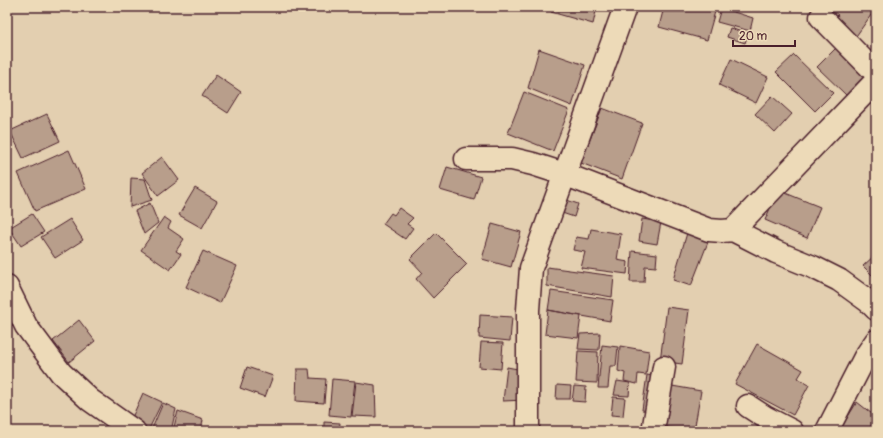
<svg xmlns="http://www.w3.org/2000/svg" width="883" height="438" font-family="Pangolin,sans-serif">
<rect width="100%" height="100%" fill="#e3cfb0"/>
<filter id="ink" filterUnits="userSpaceOnUse"><feTurbulence type="fractalNoise" baseFrequency=".025" numOctaves="2"/><feDisplacementMap in="SourceGraphic" scale="8" xChannelSelector="R" yChannelSelector="G"/><feConvolveMatrix kernelMatrix="1 2 1 2 8 2 1 2 1" color-interpolation-filters="sRGB"/></filter>
<g filter="url(#ink)">
<path fill="#b89e8b" stroke="#4a1f2b" d="M553,7H597L593,24L551,12Z
M664,7H710L716,8L707,40L659,27Z
M828,7H876V8L854,39L833,20L838,15Z
M721,8L753,18L750,31L717,22Z
M730,28L748,34L745,43L727,37Z
M840,44L869,72L846,95L817,67Z
M539,49L585,65L572,106L528,88Z
M794,55L833,93L815,111L776,72Z
M731,59L768,77L756,103L719,85Z
M216,75L241,92L228,113L202,96Z
M524,92L569,110L553,151L508,133Z
M772,96L792,114L775,133L755,114Z
M602,108L642,123L622,179L581,163Z
M47,114L60,141L23,158L10,131Z
M69,150L86,189L35,211L18,173Z
M162,157L179,180L158,196L142,173Z
M447,167L481,177L474,200L440,190Z
M131,178L145,179L152,200L130,207Z
M195,188L217,201L202,228L179,215Z
M778,190L820,207L807,238L765,220Z
M564,199L578,204L574,217L559,212Z
M150,203L158,223L144,234L135,211Z
M399,208L413,218L407,224L413,228L405,239L383,224L391,213L394,215Z
M32,214L44,232L21,246L9,228Z
M164,217L171,222L168,228L184,239L176,251L181,254L170,270L141,250Z
M70,219L83,240L55,258L41,237Z
M642,219L661,222L657,244L639,241Z
M492,224L521,232L511,267L482,259Z
M591,229L621,234L617,260L628,262L627,274L581,268L585,252L573,250L576,237L589,239Z
M436,233L467,264L433,298L416,279L422,272L410,259Z
M687,233L708,242L691,286L673,280Z
M203,251L237,266L220,303L186,287Z
M632,251L657,254L656,267L645,266L644,282H630Z
M876,254V279L863,266Z
M547,267L614,276L612,297L547,286Z
M551,291L613,300L610,321L548,310Z
M667,307L689,310L682,364L660,361Z
M548,310L581,316L578,338L545,334Z
M480,315L512,317L510,341L479,338Z
M79,320L95,341L69,362L53,341Z
M600,333L599,350L578,349L580,334Z
M481,342L503,343L501,369L479,367Z
M757,344L803,370L798,378L809,385L793,415L735,384Z
M602,345L618,347L616,366H610L608,388H598Z
M620,346L649,351L646,375L638,374L637,384L624,381L625,373L618,371Z
M578,351L598,352L597,383L576,382Z
M247,367L273,376L265,397L240,388Z
M507,367L523,370L525,400L503,401Z
M297,369H309L310,378L326,379L324,403L296,401Z
M647,375L660,377L656,412L642,410Z
M332,379L355,381L351,417L329,415Z
M617,381L630,383L629,396L614,395Z
M356,382L375,385L376,417L352,416Z
M557,385L571,386L570,399H556Z
M574,386L586,387L585,402L572,401Z
M672,386L701,391L694,431L665,427Z
M143,393L162,402L148,431L130,422Z
M613,397L625,398L623,416L611,415Z
M857,402L876,417V431H839Z
M163,403L176,409L171,431H151Z
M178,411L203,420L201,431H173Z
M324,422L340,423L339,431H324Z"/>
<g fill="none" stroke-linecap="round" stroke-linejoin="round">
<defs>
<path id="minor" d="M821,17L876,73
M466,159H512L533,164L564,174L709,230L722,231L733,230L876,81
M733,230L776,252L813,267L839,280L868,301L876,309
M7,287L26,326L61,373L90,400L134,431
M748,406L765,417L792,431
M528,431V310L531,268L625,7
M653,431L664,367
M827,431L865,357L876,341"/>
</defs>
<use href="#minor" stroke="#4a1f2b" stroke-width="25"/>
<use href="#minor" stroke="#eddab8" stroke-width="22"/>
</g>
</g>
<rect width="883" height="438" fill="none" stroke="#eddab8" stroke-width="24"/>
<rect x="12" y="12" width="859" height="414" fill="none" stroke="#4a1f2b" stroke-width="1.5" filter="url(#ink)"/>
<path d="M733 40v6h62v-6" fill="none" stroke="#4a1f2b" stroke-width="2"/>
<text x="739" y="40" font-size="12" fill="#4a1f2b" stroke="#eddab8" stroke-width="3" paint-order="stroke">20 m</text>
</svg>
